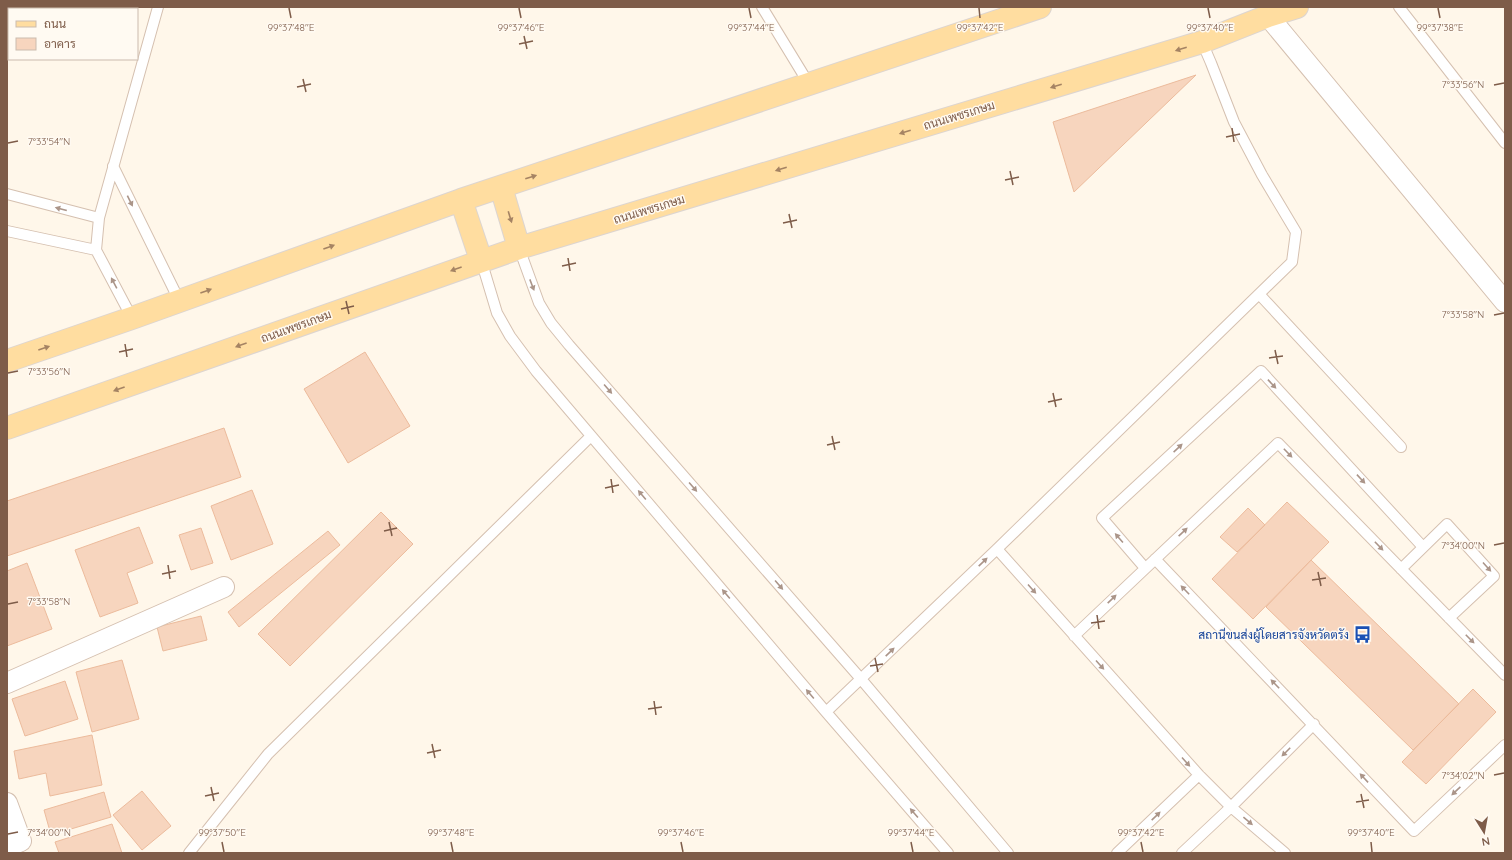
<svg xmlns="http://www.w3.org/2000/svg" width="1512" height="860" font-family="Quicksand,Sarabun,sans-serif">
<rect width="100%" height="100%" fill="#fff7ea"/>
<path fill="#f7d5be" stroke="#ecbb9c" d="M1196,75L1074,192L1053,122Z
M365,352L410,426L348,463L304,389Z
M224,428L241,477L7,556V501Z
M252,490L273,544L231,560L211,506Z
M1287,502L1329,542L1253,619L1212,579Z
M1248,508L1265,525L1237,552L1220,537Z
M381,512L413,544L290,666L258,634Z
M139,527L153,563L127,573L138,603L100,617L75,550Z
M201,528L213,563L191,570L179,535Z
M328,531L340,545L239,627L228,612Z
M1311,560L1459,704L1413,750L1266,607Z
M27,563L52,629L7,646V571Z
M201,616L207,640L163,651L157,627Z
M122,660L139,719L92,732L76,672Z
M65,681L78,719L25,736L12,699Z
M1473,689L1496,712L1426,784L1402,762Z
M92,735L102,785L50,796L46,773L19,779L14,751Z
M142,791L171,826L142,850L113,815Z
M104,792L111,817L51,835L44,810Z
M112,824L122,853H59L55,842Z"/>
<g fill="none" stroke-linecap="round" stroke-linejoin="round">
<defs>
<path id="lane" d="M762,7L809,84
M1399,7L1505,143
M1202,42L1211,63L1234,122L1262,175L1296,232L1292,262L1259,294L1401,447
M113,166L179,300
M7,194L99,218
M7,231L96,250L132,318
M519,248L539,303L551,323L569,345L861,679L1008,853
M96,250L99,218L158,7
M481,260L497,313L510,336L536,371L826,712L948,853
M997,549L1199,775L1231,807L1285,853
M1155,559L1414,831L1505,745
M1145,568L1102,518L1261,371L1423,547
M1401,569L1447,524L1494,576L1449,618
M1074,636L1278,443L1505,675
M826,712L997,549L1259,294
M189,853L268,754L591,436
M1117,853L1199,775
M1182,853L1231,807L1314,724"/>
<path id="street" d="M1268,16L1505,302
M7,683L224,587
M7,803L21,841L7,847"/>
<path id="primary" d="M501,187L519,248
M461,200L481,260
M7,361L132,318L461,200L1040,7
M7,428L519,248L1202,42L1268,16L1297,7"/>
</defs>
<use href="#lane" stroke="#d5c0b0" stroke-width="12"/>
<use href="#street" stroke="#d5c0b0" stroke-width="22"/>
<use href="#primary" stroke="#ddd5d0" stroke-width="24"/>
<use href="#lane" stroke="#fff" stroke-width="10"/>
<use href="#street" stroke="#fff" stroke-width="20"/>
<use href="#primary" stroke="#ffdda0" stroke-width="22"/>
</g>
<defs><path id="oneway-solid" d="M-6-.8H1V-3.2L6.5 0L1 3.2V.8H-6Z"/></defs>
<g fill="#a58363">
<use href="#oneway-solid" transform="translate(1181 49) rotate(163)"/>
<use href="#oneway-solid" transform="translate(1056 86) rotate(163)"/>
<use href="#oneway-solid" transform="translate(905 132) rotate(163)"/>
<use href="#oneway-solid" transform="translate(781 169) rotate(163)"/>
<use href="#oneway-solid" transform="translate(531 177) rotate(-18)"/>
<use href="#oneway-solid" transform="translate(510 217) rotate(73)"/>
<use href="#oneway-solid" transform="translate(329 247) rotate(-20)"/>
<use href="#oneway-solid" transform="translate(456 269) rotate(160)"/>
<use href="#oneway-solid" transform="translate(206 291) rotate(-20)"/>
<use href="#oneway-solid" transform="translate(241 345) rotate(160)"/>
<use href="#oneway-solid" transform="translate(44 348) rotate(-19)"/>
<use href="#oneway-solid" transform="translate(119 389) rotate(160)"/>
</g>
<g fill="#ab9589">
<use href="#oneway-solid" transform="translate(130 201) rotate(64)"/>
<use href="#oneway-solid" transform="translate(61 209) rotate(-165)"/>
<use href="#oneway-solid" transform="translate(114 283) rotate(-118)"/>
<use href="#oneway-solid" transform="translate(532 285) rotate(69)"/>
<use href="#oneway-solid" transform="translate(1272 384) rotate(47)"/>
<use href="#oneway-solid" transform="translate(608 389) rotate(49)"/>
<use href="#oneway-solid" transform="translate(1178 448) rotate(-43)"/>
<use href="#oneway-solid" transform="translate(1288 453) rotate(46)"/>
<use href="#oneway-solid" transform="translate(1361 479) rotate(47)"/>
<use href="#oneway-solid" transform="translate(693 487) rotate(49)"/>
<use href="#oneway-solid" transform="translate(642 495) rotate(-130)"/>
<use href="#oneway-solid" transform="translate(1183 532) rotate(-43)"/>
<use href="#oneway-solid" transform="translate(1119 538) rotate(-131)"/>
<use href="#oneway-solid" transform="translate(1379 546) rotate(46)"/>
<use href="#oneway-solid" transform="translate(983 562) rotate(-44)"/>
<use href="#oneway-solid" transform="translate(1487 567) rotate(48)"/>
<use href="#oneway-solid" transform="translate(779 585) rotate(49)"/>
<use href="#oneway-solid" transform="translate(1032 589) rotate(48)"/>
<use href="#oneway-solid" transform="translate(1185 590) rotate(-134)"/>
<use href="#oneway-solid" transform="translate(726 594) rotate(-130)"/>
<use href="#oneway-solid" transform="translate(1112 599) rotate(-44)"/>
<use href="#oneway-solid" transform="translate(1470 639) rotate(45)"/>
<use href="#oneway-solid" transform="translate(890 652) rotate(-44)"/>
<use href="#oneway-solid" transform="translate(1100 665) rotate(48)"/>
<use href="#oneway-solid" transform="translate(1275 684) rotate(-134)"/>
<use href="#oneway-solid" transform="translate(810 694) rotate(-130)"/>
<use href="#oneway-solid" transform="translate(1286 752) rotate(135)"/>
<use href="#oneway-solid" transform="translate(1186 762) rotate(48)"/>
<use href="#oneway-solid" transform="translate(1364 778) rotate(-133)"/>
<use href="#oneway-solid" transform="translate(1456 791) rotate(137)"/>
<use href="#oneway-solid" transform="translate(914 813) rotate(-131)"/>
<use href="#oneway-solid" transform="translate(1156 816) rotate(-44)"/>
<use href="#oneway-solid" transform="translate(1248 821) rotate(40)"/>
</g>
<path fill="none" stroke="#7e5c49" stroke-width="1.5" d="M289,8L291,18M519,8L521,18M749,8L751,18M979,8L980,18M1208,8L1210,18M1438,8L1440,18M524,36L527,49M519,44L533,41M303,79L306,92M1494,85L1504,83M297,87L311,84M1232,128L1234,142M1226,137L1240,134M8,143L18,141M1010,171L1013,185M1005,180L1019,177M789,214L792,228M783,223L797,220M568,258L570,271M562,266L576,263M346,301L349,314M341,309L354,306M1494,315L1504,313M125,344L127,357M1275,350L1278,364M119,352L133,349M1269,358L1283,356M8,373L18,371M1053,393L1056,407M1048,402L1062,399M832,436L835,450M827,445L840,442M611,479L613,493M605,488L619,485M389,522L392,536M384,531L397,528M1494,545L1504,543M168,565L170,579M1318,572L1321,586M162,574L176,571M1312,580L1326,578M8,604L18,602M1097,615L1099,629M1091,623L1105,621M875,658L878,672M870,666L883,664M654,701L656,715M648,709L662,707M432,744L435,758M427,753L441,750M1494,775L1504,773M211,787L214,801M1361,794L1364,808M205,796L219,793M1356,802L1369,800M8,834L18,832M222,842L224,852M451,842L453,852M681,842L683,852M911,842L913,852M1141,842L1143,852M1371,842L1372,852"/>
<defs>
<symbol id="bus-bare" viewBox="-9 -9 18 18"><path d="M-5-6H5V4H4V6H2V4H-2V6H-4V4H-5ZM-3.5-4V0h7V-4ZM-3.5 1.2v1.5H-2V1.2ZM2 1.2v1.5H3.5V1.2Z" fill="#1a4fb4" stroke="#fffaf2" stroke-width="2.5" paint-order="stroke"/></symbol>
</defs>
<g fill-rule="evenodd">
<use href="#bus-bare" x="1350" y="622" width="25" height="25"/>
</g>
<g text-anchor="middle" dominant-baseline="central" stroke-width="3" stroke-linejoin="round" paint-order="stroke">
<g font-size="12" fill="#7e5c49" stroke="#fffaf2">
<text transform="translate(959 115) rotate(-17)">ถนนเพชรเกษม</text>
<text transform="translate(649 209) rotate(-17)">ถนนเพชรเกษม</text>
<text transform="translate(296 326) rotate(-20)">ถนนเพชรเกษม</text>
</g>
<g font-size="12" fill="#164399" stroke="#fffaf2" text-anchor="end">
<text x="1349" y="634">สถานีขนส่งผู้โดยสารจังหวัดตรัง</text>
</g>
</g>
<g font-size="10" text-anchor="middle" fill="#7e5c49" stroke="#fffaf2" stroke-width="3" stroke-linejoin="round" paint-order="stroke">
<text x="291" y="31">99°37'48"E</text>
<text x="521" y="31">99°37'46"E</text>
<text x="751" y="31">99°37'44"E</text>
<text x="980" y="31">99°37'42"E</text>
<text x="1210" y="31">99°37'40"E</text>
<text x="1440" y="31">99°37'38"E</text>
<text x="1463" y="88">7°33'56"N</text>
<text x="49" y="145">7°33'54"N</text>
<text x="1463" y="318">7°33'58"N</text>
<text x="49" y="375">7°33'56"N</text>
<text x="1463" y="549">7°34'00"N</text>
<text x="49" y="605">7°33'58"N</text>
<text x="1463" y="779">7°34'02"N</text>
<text x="49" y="836">7°34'00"N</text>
<text x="222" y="836">99°37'50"E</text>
<text x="451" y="836">99°37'48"E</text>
<text x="681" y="836">99°37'46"E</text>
<text x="911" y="836">99°37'44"E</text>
<text x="1141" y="836">99°37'42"E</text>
<text x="1371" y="836">99°37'40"E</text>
</g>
<rect width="1512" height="860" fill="none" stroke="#7e5c49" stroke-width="16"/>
<rect x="8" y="8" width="130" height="52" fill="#fffaf2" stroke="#cbbbae"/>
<rect x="16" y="21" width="20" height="6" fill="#ffdda0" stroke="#cbbbae"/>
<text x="44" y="28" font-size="12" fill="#7e5c49">ถนน</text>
<rect x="16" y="38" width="20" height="12" fill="#f7d5be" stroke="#cbbbae"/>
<text x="44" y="48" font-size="12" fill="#7e5c49">อาคาร</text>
<g transform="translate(1484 832) rotate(169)" stroke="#fffaf2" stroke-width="3" paint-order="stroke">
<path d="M0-3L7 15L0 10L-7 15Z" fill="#7e5c49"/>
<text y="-6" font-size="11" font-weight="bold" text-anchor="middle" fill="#7e5c49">N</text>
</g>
</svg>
